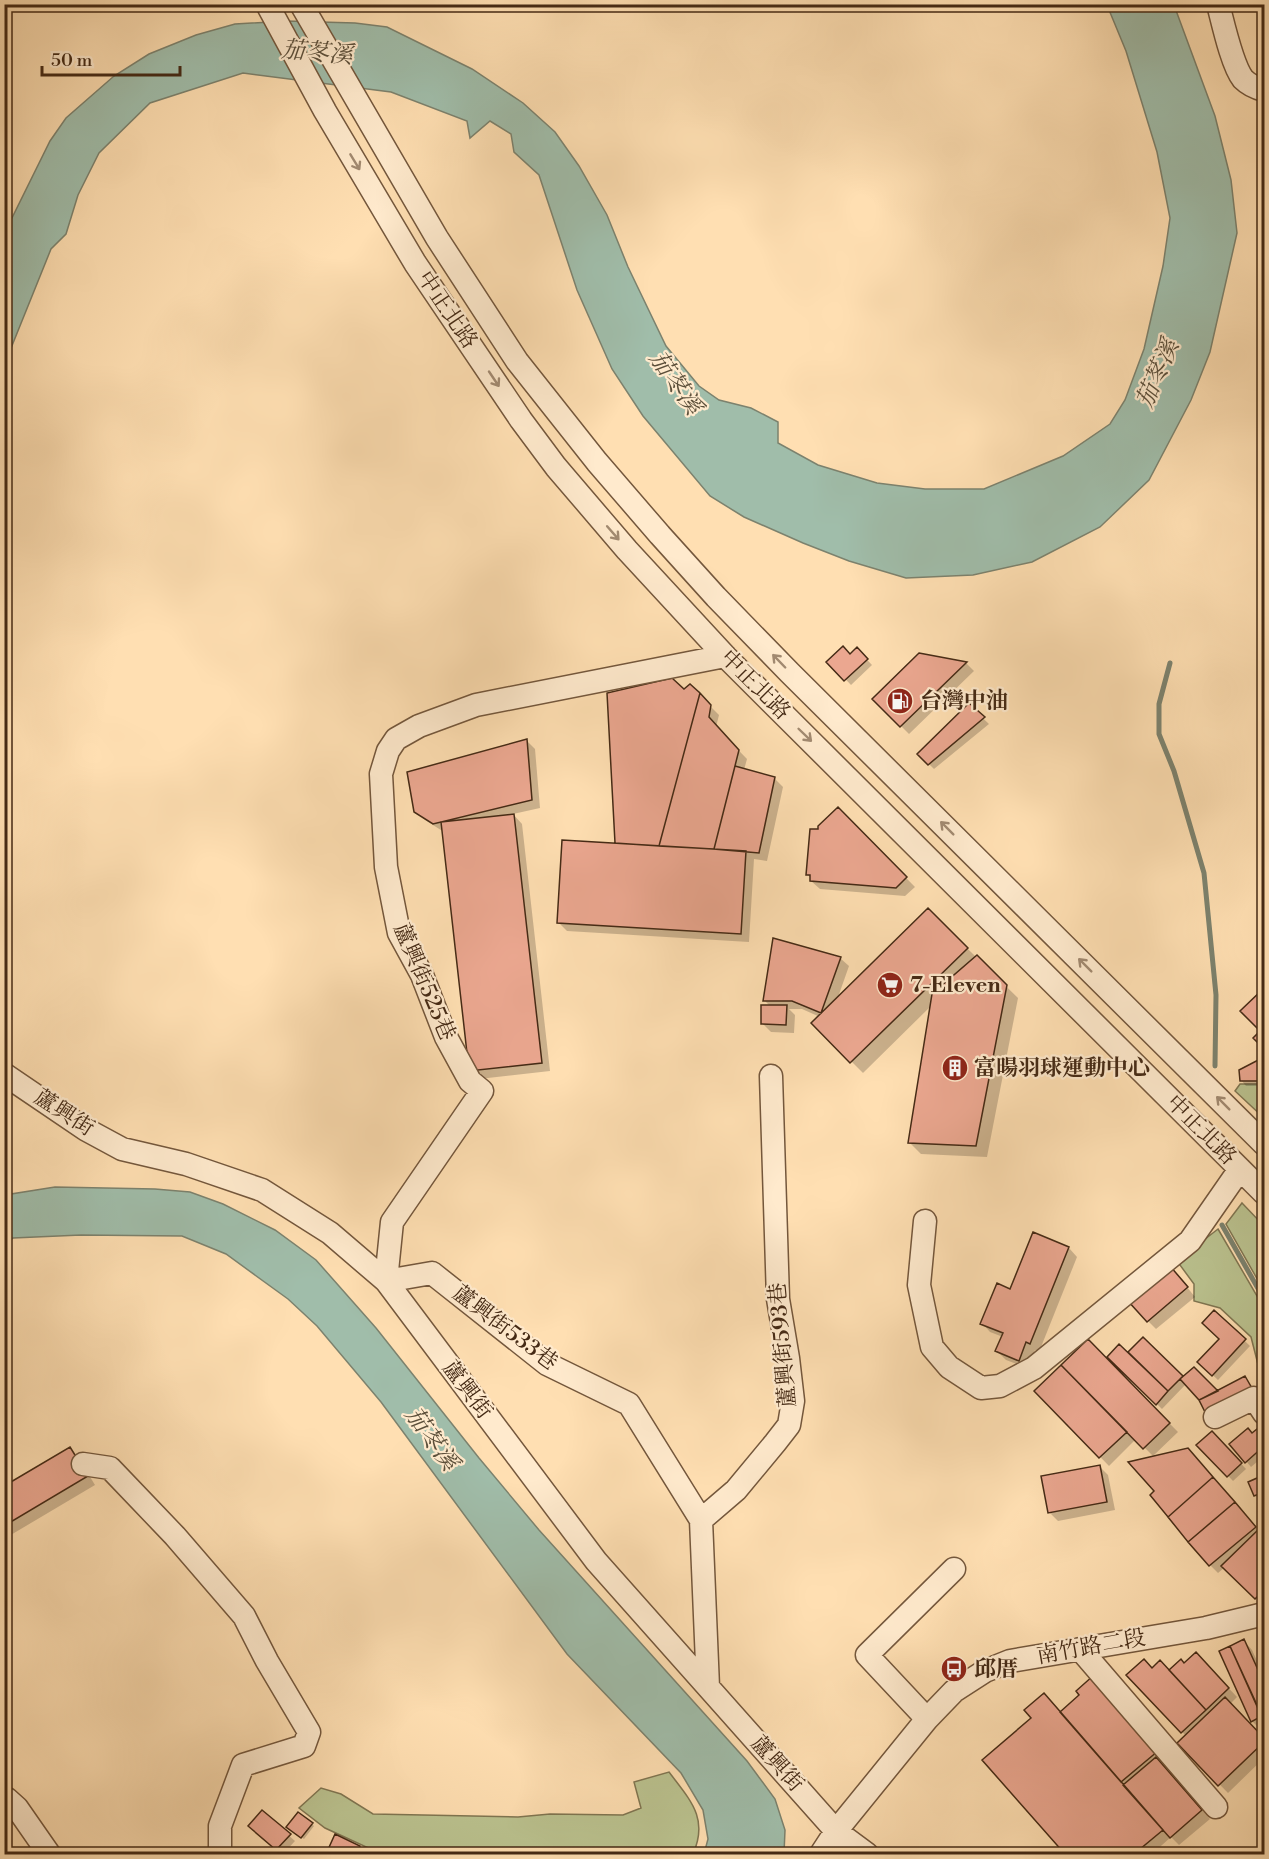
<svg xmlns="http://www.w3.org/2000/svg" width="1269" height="1859" font-family="'Libre Bodoni','Noto Serif TC',serif">
<rect width="100%" height="100%" fill="#ffdfb2"/>
<filter id="stains"><feTurbulence type="fractalNoise" baseFrequency=".00333" numOctaves="4"/><feColorMatrix values="0 0 0 0 .2 0 0 0 0 .09 0 0 0 0 .02 0 0 0 .5 -.17"/></filter>
<radialGradient id="worn" r=".72"><stop offset=".6" stop-color="#630" stop-opacity="0"/><stop offset="1" stop-color="#630" stop-opacity=".3"/></radialGradient>
<path fill="#bbc390" stroke="#807652" stroke-width="1.5" d="M1240,1084H1264V1118L1235,1091Z
M1242,1203L1264,1226V1291L1226,1224Z
M1218,1229L1264,1308V1388L1251,1337L1220,1308L1194,1301V1284L1177,1261Z
M669,1772C690,1800 709,1818 693,1854H591V1850L553,1854H430L427,1851L377,1852L325,1828L299,1808L321,1788L341,1794L373,1814L518,1817L550,1814L623,1815L641,1808L634,1782Z"/>
<path fill="#a0bdaa" stroke="#7c826e" stroke-width="1.5" d="M1107,5H1174L1215,116L1231,180L1237,233L1210,352L1191,400L1149,480L1100,527L1032,562L973,575L906,578L849,561L803,543L744,517L710,496L643,416L612,369L577,290L539,175L514,152L511,134L490,121L470,138L467,121L391,92L243,73L150,103L99,153L78,195L66,234L51,249L5,363V237L8,226L50,141L66,118L114,76L149,54L196,35L235,24L286,21L355,23L387,27L472,69L523,103L555,132L579,166L607,215L628,267L666,346L699,386L719,400L751,408L778,422V443L818,465L877,483L925,489H984L1063,456L1110,424L1125,400L1144,349L1163,266L1170,218L1157,152L1126,51Z
M55,1187L155,1189L190,1192L223,1204L275,1230L316,1260L376,1328L479,1458L539,1530L747,1761L775,1799L785,1830L784,1854H704L708,1839L703,1810L681,1773L567,1654L381,1402L317,1326L288,1299L226,1254L182,1236L81,1235L13,1238L5,1243V1195Z"/>
<path fill="#0003" d="M857,649L872,665L851,685L829,662L850,656Z
M919,654L966,663L974,671L909,734L874,699Z
M690,686L719,715L716,727L747,759L744,770L775,779L783,787L767,861L754,859L749,942L567,931L559,923L617,844L609,695L684,691Z
M969,705L989,724L934,769L919,754Z
M527,741L535,749L540,808L513,814L522,824L550,1071L479,1079L470,1070L444,832L425,820L416,811Z
M838,809L915,887L905,896L820,889L811,881V878L807,874L820,831Z
M928,910L1018,998L987,1157L921,1154L910,1143L931,1006L863,1073L813,1023L820,1017L802,1009H789L795,1015L794,1033L771,1032L763,1024L770,1006L764,1000L840,958L849,966L837,1000Z
M1262,992L1264,995V1047L1256,1038L1262,1031Z
M1264,1059V1086H1246L1241,1080L1240,1071Z
M1034,1234L1069,1248L1077,1257L1039,1352L1035,1350L1027,1368L1006,1360L997,1351L1003,1337L990,1332L982,1323L1011,1291Z
M1178,1276L1195,1297L1156,1329L1148,1321Z
M1215,1312L1250,1346L1218,1380L1199,1362L1221,1339Z
M1143,1339L1184,1378L1218,1392L1245,1378L1257,1396L1201,1399L1186,1384L1162,1409L1109,1357L1128,1354Z
M1088,1341L1178,1432L1153,1456L1136,1439L1109,1466L1036,1391Z
M1257,1431L1264,1439V1456L1251,1467L1246,1461Z
M1212,1433L1246,1469L1233,1481L1199,1445Z
M70,1449L78,1457L95,1485L4,1539V1488Z
M1196,1459L1259,1531L1260,1530L1264,1534V1607L1225,1567L1218,1573L1210,1565Z
M1100,1467L1108,1475L1115,1510L1058,1521L1050,1513L1043,1477Z
M1264,1477V1499L1260,1501L1255,1495L1250,1483Z
M1244,1641L1252,1650L1264,1676V1723L1257,1726L1252,1721Z
M1204,1662L1237,1697L1230,1704L1264,1740V1758L1228,1793L1179,1743L1186,1736L1129,1675L1152,1669L1170,1672L1185,1665Z
M1102,1686L1165,1760L1161,1764L1210,1819L1179,1845L1171,1837L1152,1854H1064L1066,1853L1061,1713Z
M262,1812L295,1841L283,1854L256,1831Z
M299,1814L314,1826L304,1839L290,1829Z
M336,1836L359,1847L365,1853L364,1854H327Z"/>
<g fill="none" stroke-linecap="round" stroke-linejoin="round">
<path stroke="#7c826e" stroke-width="5" d="M1170,663L1159,704V734L1174,771L1204,873L1216,995L1215,1066
M1222,1225L1264,1299"/>
</g>
<path fill="#eba790" stroke="#452a15" stroke-width="1.5" d="M843,646L850,654L857,647L868,659L844,681L826,662Z
M919,653L967,662L900,727L872,699Z
M672,678L684,689L690,684L700,693L659,846L615,843L607,693Z
M700,693L711,705L709,717L739,750L714,849L659,846Z
M969,703L985,717L928,765L917,754Z
M527,739L532,800L433,824L414,812L407,772Z
M735,766L775,777L759,853L714,849Z
M838,807L907,877L896,888L810,881V875H806L810,829H818V826Z
M514,814L542,1063L469,1071L441,822Z
M562,840L746,851L741,934L557,923Z
M928,908L968,948L850,1063L811,1023Z
M773,938L841,957L821,1013L792,1001H763Z
M977,955L1007,985L976,1146L908,1143L932,994Z
M1262,990L1264,993V1049L1253,1038L1260,1031L1240,1011Z
M761,1005H787L786,1025L761,1024Z
M1264,1057V1081H1240L1239,1070Z
M1033,1232L1069,1247L1030,1344L1026,1342L1019,1361L995,1351L1003,1333L980,1324L997,1283L1010,1289Z
M1170,1266L1188,1287L1147,1322L1128,1301Z
M1214,1310L1246,1339L1212,1376L1197,1362L1219,1339L1202,1323Z
M1143,1337L1183,1376L1168,1391L1128,1352Z
M1088,1339L1170,1423L1143,1449L1061,1365Z
M1119,1344L1168,1391L1156,1405L1107,1357Z
M1061,1365L1127,1432L1099,1458L1034,1391Z
M1194,1367L1218,1391L1199,1400L1180,1379Z
M1245,1376L1253,1390L1206,1414L1199,1400Z
M1248,1428L1252,1433L1257,1429L1264,1437V1446L1245,1463L1229,1444Z
M1212,1431L1242,1463L1227,1477L1196,1445Z
M70,1447L88,1476L4,1526V1486Z
M1188,1448L1213,1477L1168,1517L1150,1495L1154,1491L1128,1462Z
M1100,1465L1107,1502L1048,1513L1041,1476Z
M1264,1475V1492L1254,1496L1248,1482Z
M1213,1477L1235,1502L1188,1542L1168,1517Z
M1235,1502L1256,1527L1209,1566L1188,1542Z
M1260,1528L1264,1532V1590L1255,1599L1221,1566Z
M1244,1639L1264,1683V1722L1230,1646Z
M1230,1646L1262,1716L1251,1722L1219,1651Z
M1196,1652L1229,1688L1206,1710L1169,1670L1181,1659L1184,1663Z
M1144,1659L1152,1668L1160,1660L1206,1710L1181,1733L1126,1675Z
M1094,1675L1158,1751L1121,1782L1060,1712L1079,1695L1076,1691Z
M1044,1693L1163,1830L1134,1854H1062L1064,1853L982,1760L1031,1718L1024,1710Z
M1225,1697L1264,1738V1742L1218,1786L1177,1743Z
M1156,1757L1202,1810L1170,1838L1123,1785Z
M262,1810L291,1834L276,1850L248,1826Z
M298,1812L313,1823L301,1838L286,1827Z
M335,1834L360,1846L356,1854H326Z"/>
<g fill="none" stroke-linecap="round" stroke-linejoin="round">
<defs>
<path id="minor" d="M267,4L325,111L415,263L521,420L556,467L627,550L725,656L1264,1193
M301,4L437,238L517,361L597,462L660,535L716,597L790,673L1264,1144
M1218,4C1223,23 1232,65 1243,79C1249,85 1256,88 1264,90
M4,1074L85,1129L122,1149L186,1164L262,1190L330,1233L386,1281L596,1561L836,1831L867,1854
M925,1221L919,1285L932,1347L949,1367L981,1388L1000,1386L1034,1368L1190,1241L1240,1169
M1215,1417L1254,1398L1264,1413
M83,1464L110,1468L175,1536L244,1616L267,1661L309,1732L304,1746L243,1765L220,1826V1854
M701,1520L736,1490L775,1443L789,1425L793,1401L788,1358L778,1299L771,1076
M1080,1649L1216,1807
M708,1687L701,1520L629,1404L547,1364L432,1273L386,1281L392,1222L482,1091L470,1081L446,1037L422,975L399,933L386,867L381,774L388,751L396,739L419,726L476,705L725,656
M927,1719L867,1655L954,1569
M4,1799H7L17,1808L49,1854
M821,1854L836,1831L927,1719L954,1691L985,1671L1010,1661L1206,1628L1264,1614"/>
</defs>
<use href="#minor" stroke="#74573c" stroke-width="25"/>
<use href="#minor" stroke="#ffeacd" stroke-width="22"/>
</g>
<defs><path id="oneway-shaft" d="M-6 0H5M1.5-3L5.5 0L1.5 3" fill="none" stroke-width="1.6" stroke-linecap="round" stroke-linejoin="round" transform="scale(1.5)"/></defs>
<g stroke="#a28a71">
<use href="#oneway-shaft" transform="translate(355 162) rotate(59)"/>
<use href="#oneway-shaft" transform="translate(494 379) rotate(56)"/>
<use href="#oneway-shaft" transform="translate(613 533) rotate(49)"/>
<use href="#oneway-shaft" transform="translate(779 661) rotate(-134)"/>
<use href="#oneway-shaft" transform="translate(805 735) rotate(44)"/>
<use href="#oneway-shaft" transform="translate(947 828) rotate(-135)"/>
<use href="#oneway-shaft" transform="translate(1085 965) rotate(-135)"/>
<use href="#oneway-shaft" transform="translate(1223 1103) rotate(-135)"/>
</g>
<defs>
<symbol id="fuel-disc" viewBox="-11 -11 22 22"><circle r="9.5" fill="#8f2418" stroke="#ffeacd"/><path d="M-5.5-6h7V0h2V4h1.3V-2.5L3-4.5l.8-.8L6-3V5H2.5V1h-1V6h-7ZM-4.2-4.7v3.2H.2V-4.7Z" fill="#fff"/></symbol>
<symbol id="supermarket-disc" viewBox="-11 -11 22 22"><circle r="9.5" fill="#8f2418" stroke="#ffeacd"/><path d="M-6-5.5h2.5l.6 2H6L4.5 2H-2.5L-4.4-4H-6ZM-1.5 3.2a1.3 1.3 0 1 0 .1 0ZM3 3.2a1.3 1.3 0 1 0 .1 0Z" fill="#fff"/></symbol>
<symbol id="building-disc" viewBox="-11 -11 22 22"><circle r="9.5" fill="#8f2418" stroke="#ffeacd"/><path d="M-4-6H4V6H1V3H-1V6H-4ZM-2.5-4.3h1.7v1.8h-1.7ZM.8-4.3h1.7v1.8H.8ZM-2.5-1h1.7V.8h-1.7ZM.8-1h1.7V.8H.8Z" fill="#fff"/></symbol>
<symbol id="bus-disc" viewBox="-11 -11 22 22"><circle r="9.5" fill="#8f2418" stroke="#ffeacd"/><path d="M-5-6H5V4H4V6H2V4H-2V6H-4V4H-5ZM-3.5-4V0h7V-4ZM-3.5 1.2v1.5H-2V1.2ZM2 1.2v1.5H3.5V1.2Z" fill="#fff"/></symbol>
</defs>
<g fill-rule="evenodd">
<use href="#fuel-disc" x="885" y="686" width="30" height="30"/>
<use href="#supermarket-disc" x="875" y="970" width="30" height="30"/>
<use href="#building-disc" x="940" y="1053" width="30" height="30"/>
<use href="#bus-disc" x="939" y="1654" width="30" height="30"/>
</g>
<g text-anchor="middle" dominant-baseline="central" stroke-width="4.5" stroke-linejoin="round" paint-order="stroke">
<g font-size="22" fill="#452a15" stroke="#ffeacd">
<text transform="translate(447 310) rotate(56)">中正北路</text>
<text transform="translate(755 685) rotate(45)">中正北路</text>
<text transform="translate(424 982) rotate(67)">蘆興街525巷</text>
<text transform="translate(64 1113) rotate(33)">蘆興街</text>
<text transform="translate(1201 1130) rotate(45)">中正北路</text>
<text transform="translate(505 1328) rotate(37)">蘆興街533巷</text>
<text transform="translate(783 1345) rotate(-95)">蘆興街593巷</text>
<text transform="translate(467 1390) rotate(53)">蘆興街</text>
<text transform="translate(1091 1647) rotate(-10)">南竹路二段</text>
<text transform="translate(777 1764) rotate(48)">蘆興街</text>
</g>
<g font-size="22" font-weight="bold" fill="#452a15" stroke="#ffeacd" text-anchor="start">
<text x="920" y="701">台灣中油</text>
<text x="910" y="985">7-Eleven</text>
<text x="974" y="1068">富暘羽球運動中心</text>
<text x="974" y="1669">邱厝</text>
</g>
<g font-size="24" font-style="italic" fill="#5c4f3a" stroke="#ffeacd">
<text transform="translate(317 53) rotate(5)">茄苳溪</text>
<text transform="translate(1158 374) rotate(-67)">茄苳溪</text>
<text transform="translate(675 383) rotate(55)">茄苳溪</text>
<text transform="translate(431 1439) rotate(54)">茄苳溪</text>
</g>
</g>
<rect width="1269" height="1859" fill="none" stroke="#ffdfb2" stroke-width="24"/>
<rect x="6" y="6" width="1257" height="1847" fill="none" stroke="#452a15" stroke-width="3"/>
<rect x="12" y="12" width="1245" height="1835" fill="none" stroke="#452a15" stroke-width="1.5"/>
<path d="M42 66v9h138v-9" fill="none" stroke="#452a15" stroke-width="3"/>
<text x="51" y="66" font-size="18" fill="#452a15" stroke="#ffeacd" stroke-width="4.5" paint-order="stroke">50 m</text>
<rect width="100%" height="100%" filter="url(#stains)"/>
<rect width="100%" height="100%" fill="url(#worn)"/>
</svg>
